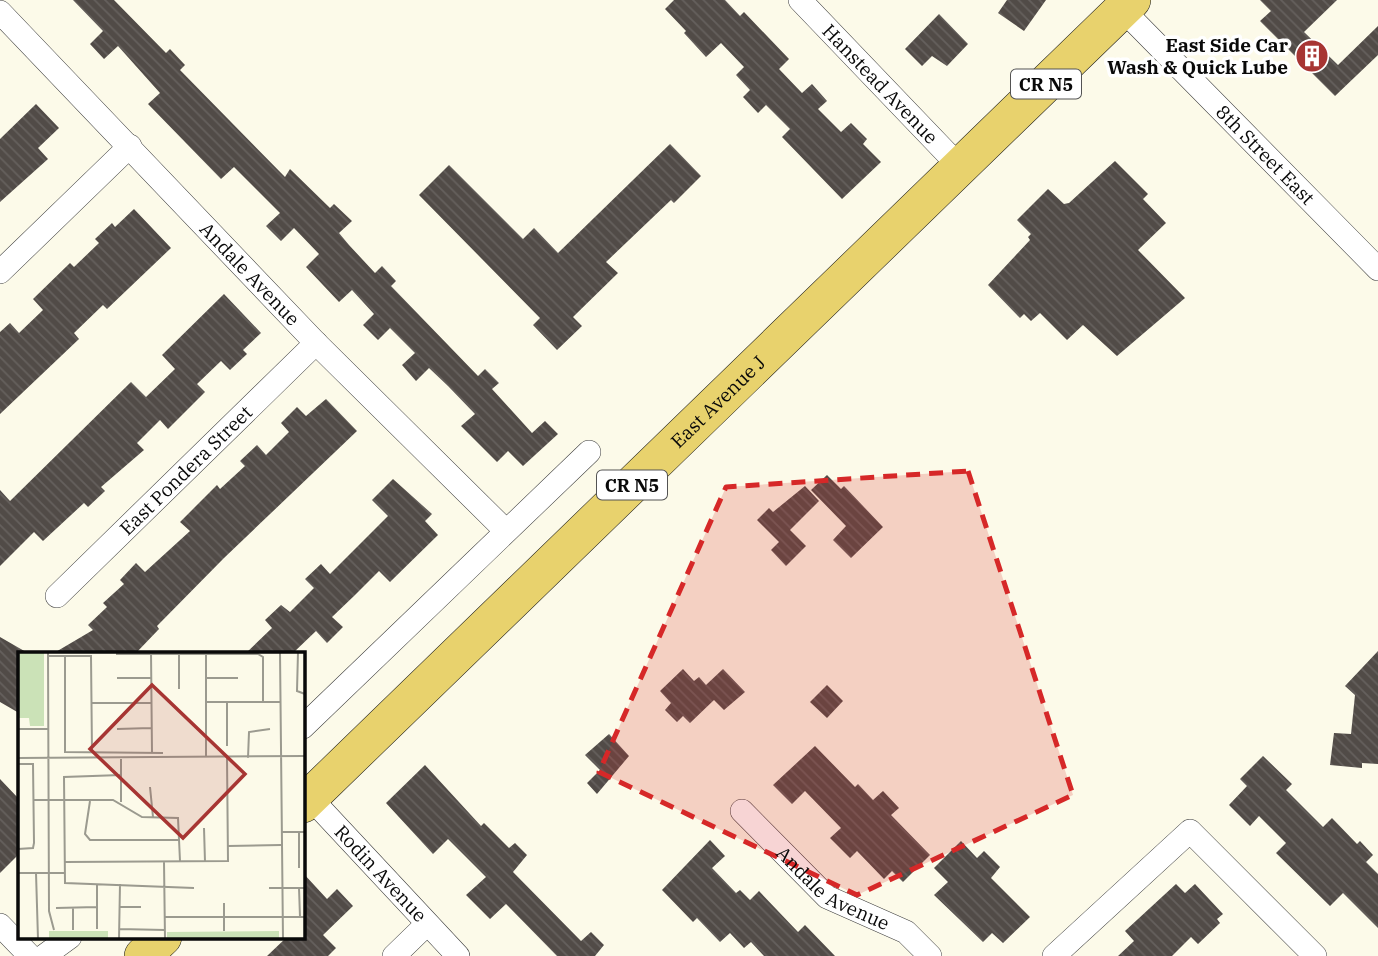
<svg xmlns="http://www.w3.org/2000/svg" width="1378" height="956" font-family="'IBM Plex Serif',serif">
<defs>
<pattern id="building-back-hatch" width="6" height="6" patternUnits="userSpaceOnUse" patternTransform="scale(1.75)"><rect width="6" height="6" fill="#514b47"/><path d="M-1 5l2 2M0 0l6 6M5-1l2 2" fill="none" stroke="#65605d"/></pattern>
</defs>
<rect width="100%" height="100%" fill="#fcfae9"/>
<path fill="url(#building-back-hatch)" d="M73,0H114L166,53L170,49L185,65L180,70L285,177L290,169L330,208L334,204L352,221L339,233L349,245L375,273L382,266L396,281L391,286L478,376L485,369L499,383L492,389L532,433L545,421L558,434L523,466L508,451L497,462L461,426L475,414L448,386L429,368L416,381L402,365L415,353L390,328L378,340L363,325L374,314L352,290L339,302L306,267L319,254L294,228L281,241L266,226L280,213L234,167L221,179L148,104L160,93L118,46L104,59L90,44L103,31Z
M674,0H725L740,16L744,12L789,59L779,69L802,93L812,84L827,101L818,109L841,132L851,123L867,139L863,144L881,162L842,199L782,137L790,129L766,105L758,113L743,97L750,90L736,75L744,67L721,43L706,57L684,33L686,31L665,9Z
M1007,0H1046L1024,31L998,13Z
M1260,0H1337L1304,32L1338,65L1378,26V55L1335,96L1260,21L1271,11Z
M939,14L968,44L947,66L932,56L922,66L905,49Z
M36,104L59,128L38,148L48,159L0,202V139Z
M670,144L701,176L674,203L671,200L606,262L618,273L573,317L582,326L557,350L533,325L540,318L419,195L449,165L523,239L534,228L558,253Z
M1115,161L1148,194L1143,199L1166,223L1138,250L1185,298L1117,356L1083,325L1067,340L1040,313L1031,321L1024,314L1020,318L988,285L1030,240L1028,237L1031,234L1017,220L1048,189L1064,204L1069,203Z
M134,209L171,248L107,309L103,305L74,333L79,339L0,414V332L10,323L19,333L43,310L33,299L70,263L74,267L99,243L95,239L112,223L115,227Z
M224,294L261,333L243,350L247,354L230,370L221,361L197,384L205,392L168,429L160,420L137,443L144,450L101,487L105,491L88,507L84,503L43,541L34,532L0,566V490L10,501L131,382L146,397L175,369L162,355Z
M326,399L357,431L224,558L157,626L159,629L136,653H54L93,630L88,625L107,607L103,603L124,584L120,580L136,563L145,572L190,531L180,522L217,485L220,489L245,466L240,461L257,445L266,455L289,432L281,423L297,407L306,416Z
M827,475L841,489L844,486L883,527L851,558L833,540L846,526L811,490Z
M393,479L432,514L425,521L438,535L390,582L379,571L354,596L332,617L343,627L327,643L316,631L293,653H246L272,628L265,620L281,605L290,612L314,588L305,579L321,564L330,574L388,516L372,500Z
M805,486L819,501L790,530L806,546L786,566L771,550L779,542L757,520L769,508L773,512Z
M0,637L26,652L19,653V713L0,702Z
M1378,651V764L1362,763V768L1330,765L1334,733L1351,734L1355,695L1345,686Z
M683,669L694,681L699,677L706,685L723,669L745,692L724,710L714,700L690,723L683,716L677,722L665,710L671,703L660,691Z
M827,685L843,701L827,718L810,702Z
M609,734L629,756L597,794L587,783L600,770L585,755Z
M815,746L855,787L858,784L873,800L883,791L899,808L891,815L930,855L903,882L892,871L884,879L857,851L850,858L830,838L841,828L805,791L792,804L773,785Z
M1263,756L1292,784L1286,790L1323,827L1332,818L1357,844L1360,841L1373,855L1366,862L1378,874V928L1343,893L1330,906L1276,853L1286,843L1259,816L1250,826L1229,805L1247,786L1240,779Z
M425,765L481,826L484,823L509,848L515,843L527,855L513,872L581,941L591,932L604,945L595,956H557L506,904L490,919L466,895L486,877L448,839L433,854L386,803Z
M0,779L19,799V854L0,873Z
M710,840L725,856L712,868L736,893L740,890L750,900L759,891L798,932L805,925L835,956H764L751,942L744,948L730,933L720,942L697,918L693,922L662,890Z
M961,841L977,858L984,851L1000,867L991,878L1030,917L1003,943L992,933L983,942L934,895L948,882L934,868Z
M303,873L327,899L337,889L353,906L323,935L336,948L328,956H267L287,937H303Z
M1176,884L1185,893L1195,884L1223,914L1217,919L1220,923L1198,944L1191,937L1172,956H1118L1134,941L1125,931Z"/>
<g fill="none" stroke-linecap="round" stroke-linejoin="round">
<defs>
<g id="street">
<path id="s1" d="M800,0L960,167"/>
<path id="s2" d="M1123,10L1378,269"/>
<path id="s3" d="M0,12L316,343L505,530"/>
<path d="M0,272L130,146"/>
<path id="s4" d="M57,596L316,343"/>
<path d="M303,727L589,452"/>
<path id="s5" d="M303,790L458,956"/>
<path id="s6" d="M742,811L827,897L906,932L930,956"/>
<path d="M0,925L30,956"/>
<path d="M44,956L70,937"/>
<path d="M394,956L427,924"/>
<path d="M1054,956L1190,831L1315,956"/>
</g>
<g id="primary">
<path id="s7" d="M303,804L1132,0"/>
<path d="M143,956L163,937"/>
</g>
</defs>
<use href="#street" stroke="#3c3c3c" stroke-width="24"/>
<use href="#primary" stroke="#1a1a1a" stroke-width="38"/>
<use href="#street" stroke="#fff" stroke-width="23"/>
<use href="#primary" stroke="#e8d26d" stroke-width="37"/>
</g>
<path fill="#d62828" fill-opacity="0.2" stroke="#d62828" stroke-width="5" stroke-dasharray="14 9" stroke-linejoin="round" d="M968,471L1073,795L857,895L599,772L726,487Z"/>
<defs>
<symbol id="building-disc" viewBox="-11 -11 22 22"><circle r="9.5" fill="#a73533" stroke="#fff"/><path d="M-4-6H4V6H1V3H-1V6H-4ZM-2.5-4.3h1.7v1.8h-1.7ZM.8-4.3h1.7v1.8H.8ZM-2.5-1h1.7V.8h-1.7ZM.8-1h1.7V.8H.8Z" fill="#fff"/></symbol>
</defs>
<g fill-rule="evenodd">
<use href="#building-disc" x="1293" y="37" width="38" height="38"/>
</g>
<g text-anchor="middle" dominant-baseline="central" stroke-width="7" stroke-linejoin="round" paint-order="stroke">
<g fill="#fff" stroke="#535353" stroke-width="2">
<rect x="1011" y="69.5" width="70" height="29" rx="5"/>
<rect x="597" y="470.5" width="70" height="29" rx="5"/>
</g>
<g font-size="18" font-weight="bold" fill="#090909">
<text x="1046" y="84">CR N5</text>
<text x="632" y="485">CR N5</text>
</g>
<g font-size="19" font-weight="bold" fill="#090909" stroke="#fff" text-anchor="end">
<text x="1288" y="45">East Side Car<tspan x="1288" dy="22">Wash &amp; Quick Lube</tspan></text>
</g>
<g font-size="19" fill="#090909" stroke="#fff">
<text stroke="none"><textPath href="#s1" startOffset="116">Hanstead Avenue</textPath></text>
<text stroke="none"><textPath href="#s2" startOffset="203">8th Street East</textPath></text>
<text stroke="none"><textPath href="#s3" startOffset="362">Andale Avenue</textPath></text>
<text stroke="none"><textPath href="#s7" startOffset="578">East Avenue J</textPath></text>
<text stroke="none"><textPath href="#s4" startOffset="180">East Pondera Street</textPath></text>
<text stroke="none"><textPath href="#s5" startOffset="114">Rodin Avenue</textPath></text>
<text stroke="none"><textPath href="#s6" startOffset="121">Andale Avenue</textPath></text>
</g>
</g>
<g transform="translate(18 652)">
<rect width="287" height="287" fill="#fcfae9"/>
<path d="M0,0H26V74H12L11,66H0ZM31,279H90V287H31ZM261,279V287H149V280Z" fill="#cbe2b7"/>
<path fill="none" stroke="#9b9a8f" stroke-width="2" d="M30,0L31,259L36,278M133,0L134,101M262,0L265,287M280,0L279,39L287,42M98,2H240L245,5V50M47,3V100L145,101M30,4H73L74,100M99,26H133M188,26H220M161,37V2M188,50H263M209,50V94M74,51H134M0,77H30M99,77L133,76M0,106L287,104M188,106V2M230,106L231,80L252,77M0,112H15L16,191L15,196L0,197M103,123L46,125L47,231L176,236M132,135L135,165M16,148H95L124,165L160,166L162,209M72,149L67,182L72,188H161M103,150V105M186,176L187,210M263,180H287M281,180V216M210,194L263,193M47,210L210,209L209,106M146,210L147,287M0,221H47M18,221L20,287M79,233V277M251,236H287M281,236L282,265M206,251V279M55,255V278M102,255H123M38,256L79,255M147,265H287M101,277L147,278M101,287L102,232"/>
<path fill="#a73533" fill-opacity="0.15" stroke="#a73533" stroke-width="3.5" d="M134,33L227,122L165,186L72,97Z"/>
<rect width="287" height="287" fill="none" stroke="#090909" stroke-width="3.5"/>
</g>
</svg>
